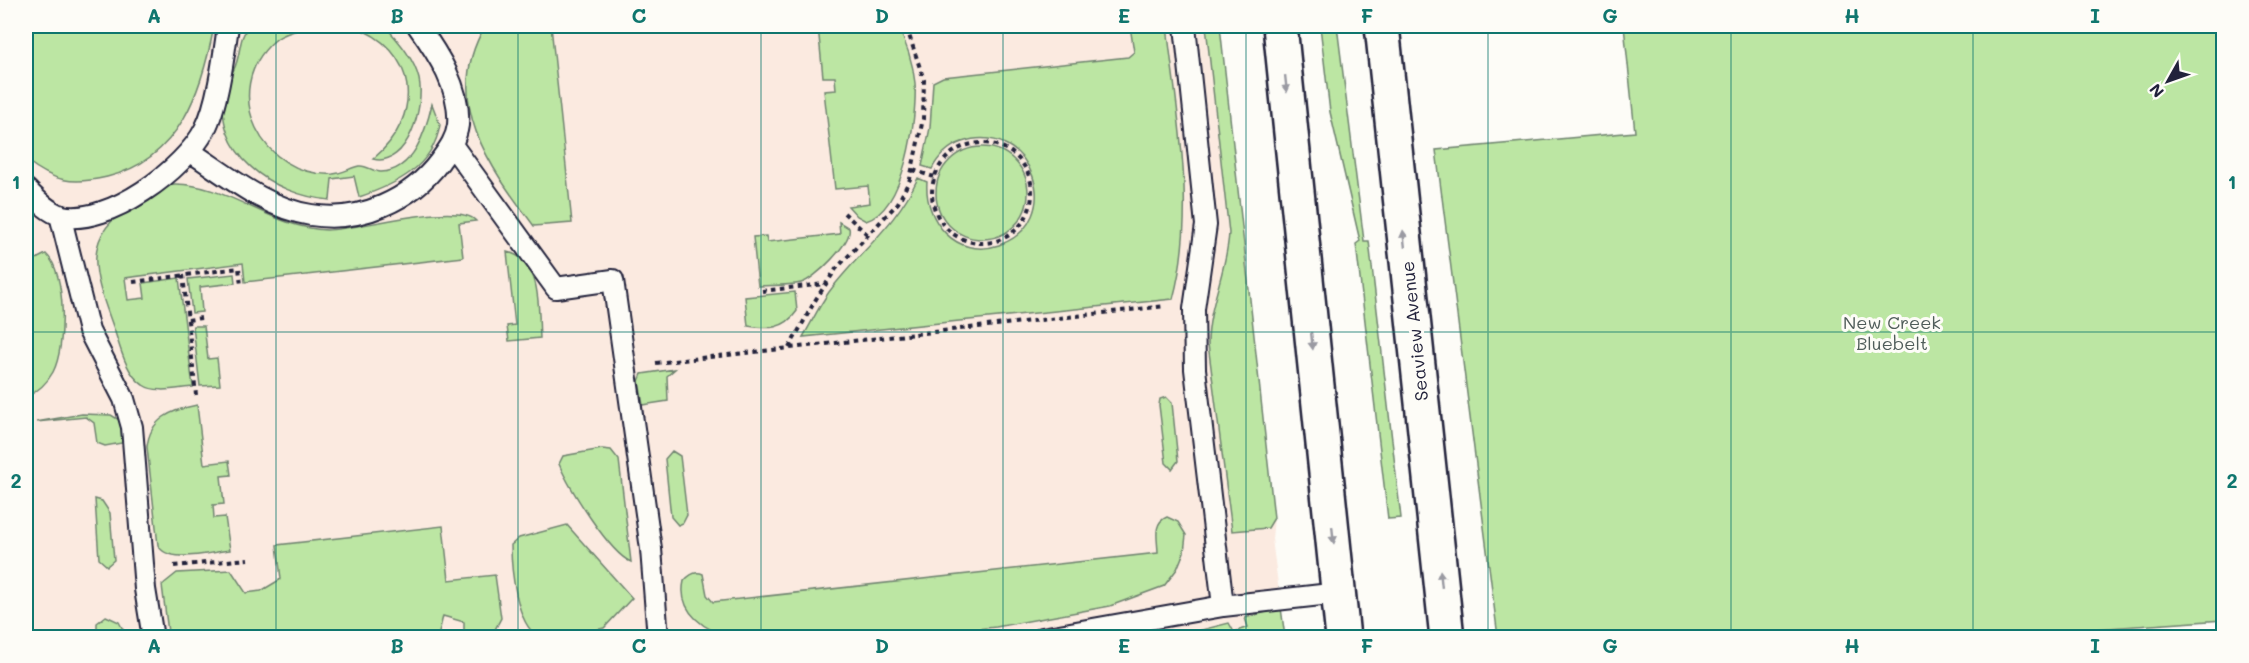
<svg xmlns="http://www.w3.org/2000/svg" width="2249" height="663" font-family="Mali,sans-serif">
<rect width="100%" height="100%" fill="#fdfcf7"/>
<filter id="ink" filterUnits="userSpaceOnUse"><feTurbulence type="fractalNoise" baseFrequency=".0167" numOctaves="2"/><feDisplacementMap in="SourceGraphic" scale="12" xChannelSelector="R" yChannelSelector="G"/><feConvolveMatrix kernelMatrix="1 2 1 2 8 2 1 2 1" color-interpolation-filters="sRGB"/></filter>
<g filter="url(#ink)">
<path fill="#fbeae0" d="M26,26H1220L1274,518L1272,539L1285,637H26Z"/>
<path fill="#bce6a3" stroke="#6f846f" stroke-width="1.5" d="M26,26H214C202,91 180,159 107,177C72,185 54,182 26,160Z
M249,26H307C296,32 283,32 274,41C218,91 262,178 333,174C343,173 350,168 359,166C367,165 373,172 381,172C414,171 426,130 432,104L440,125C433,167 395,185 359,197L354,176L332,179L330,200C273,195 211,154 225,88C226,80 234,72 236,64C241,50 239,37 249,26Z
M352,26H385C399,42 414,58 419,79C425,105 408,168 373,159C425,116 418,48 352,26Z
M485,26H551L572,223L534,226C489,166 441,101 485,26Z
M818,26H897C906,42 913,64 915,83C917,118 905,209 866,221L857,216L848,206L870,203L868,186L835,189L824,91L836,90L835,77H823Z
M1130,26H1167C1177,115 1197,211 1173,299L803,337C812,322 819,306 829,292C861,250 895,227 918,178L927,182C924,220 956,260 999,245C1068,221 1032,119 962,142C949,146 938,157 932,169L922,166L930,128L933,82L943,77L1128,57L1134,52Z
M1206,26H1220L1274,518L1268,528L1232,531L1208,344C1208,306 1227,271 1229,233Z
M1320,26H1337L1364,241H1369L1401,518L1388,519L1356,244L1360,241L1330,112Z
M1624,26H2223V620L1966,638L1498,637L1436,150L1635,132Z
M936 193a46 46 0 1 1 92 0a46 46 0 1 1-92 0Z
M174,184C227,183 270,228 327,230C357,230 457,200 476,221L459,223L463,257L245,282L243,263L125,278L128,300L145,298L143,283L179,278L193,387C178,388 156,394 143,385C126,374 120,347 114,329C94,274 78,236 137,202C149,196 161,189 174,184Z
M839,222L849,228C853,242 814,280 801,283C787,286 772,285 758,286L753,237L766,236L767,242L840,234Z
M507,252C543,259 538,311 540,338L509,341L507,326L515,325Z
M46,254C67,272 66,348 53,372C47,383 37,392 26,397V264Z
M234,274L235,283L200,287L202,312L192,313L188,279Z
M795,292L797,311C784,330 768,329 748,326L745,297Z
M193,326H204L208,359L217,358L220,385L200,386Z
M675,369L667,376L668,401L643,405L639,381L642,374Z
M1166,397L1172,403L1178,461L1172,469L1166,463L1159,405L1160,399Z
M197,405L204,464L229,461L231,475L221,476L224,504L213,505L214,518L225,517L230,550C211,552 167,565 158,545L147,447C150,418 172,410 197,405Z
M82,414L111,415L121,421L122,443L105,446L97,443L94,423L86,417L36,422Z
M602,449L611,450L619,460L631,562C609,553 569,487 559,464L563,456Z
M672,451L680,456L687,515L683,523L678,525L671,517L665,459Z
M95,499L102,501L110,513L114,560L107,566L99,559Z
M1167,517L1178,522L1186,535L1184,552L1177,569L1164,586L1110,606L996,627L911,636L733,637C706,632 677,612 684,581C689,575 695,570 703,574L707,595L713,602L1158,553C1158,540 1152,523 1167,517Z
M567,525L632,598L604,628L578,634L538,636C516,625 511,567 511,545L519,538Z
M443,526L449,580L495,575L501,618L491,637H464V622L443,616L438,637L171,638L168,632L162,585L177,573L231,570L246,593L261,591L281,579L277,545Z
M1281,608L1285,637L1170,638L1229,623L1234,632L1248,627L1245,618Z
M106,616L119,622L127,637H97V623Z"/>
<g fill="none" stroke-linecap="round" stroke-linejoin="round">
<defs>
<path id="lane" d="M1185,26L1206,225L1194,309L1195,369L1223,606
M452,145L556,288L613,280L651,549L658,638
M191,152C229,177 266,208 311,215C360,223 411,200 440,161C448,150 456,140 458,125C461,89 438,54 418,26
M26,189C36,199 48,212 62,216C108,226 185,169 205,129C218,104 224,54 228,26
M60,215L89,331L124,399L132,427L145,589L153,638
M1042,638L1223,606L1339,593"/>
<path id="secondary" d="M1280,26L1343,638
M1382,26L1447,638"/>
</defs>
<use href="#lane" stroke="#22223b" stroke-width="24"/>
<use href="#secondary" stroke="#22223b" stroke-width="38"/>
<path stroke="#22223b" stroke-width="4" stroke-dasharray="4.5 4.5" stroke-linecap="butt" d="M932 193a50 50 0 1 1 100 0a50 50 0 1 1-100 0Z
M913,170L934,177
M844,213L868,235
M26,248L34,241
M183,275L196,395
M133,282L239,268L241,285
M762,291L824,284
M188,320L201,318
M789,348L816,299L836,269L898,203L910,179L923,119L924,80L906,26
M656,363L1165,306
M174,566L248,559"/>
<use href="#lane" stroke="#fdfcf7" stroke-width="20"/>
<use href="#secondary" stroke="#fdfcf7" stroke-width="33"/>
</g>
<defs><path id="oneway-solid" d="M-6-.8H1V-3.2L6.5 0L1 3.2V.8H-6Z" transform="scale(1.5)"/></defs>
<g fill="#9a9aa2">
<use href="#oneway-solid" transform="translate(1286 84) rotate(84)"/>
<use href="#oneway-solid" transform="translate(1404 239) rotate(-96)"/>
<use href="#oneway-solid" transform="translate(1312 341) rotate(84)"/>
<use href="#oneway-solid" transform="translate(1333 535) rotate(84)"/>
<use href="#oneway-solid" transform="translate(1441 579) rotate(-96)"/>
</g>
</g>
<path fill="none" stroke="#0f766e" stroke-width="1.5" stroke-opacity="0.55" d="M276,26V638M518,26V638M761,26V638M1003,26V638M1246,26V638M1488,26V638M1731,26V638M1973,26V638M26,332H2224"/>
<g text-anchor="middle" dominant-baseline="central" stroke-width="6" stroke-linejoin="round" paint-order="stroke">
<g font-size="18" fill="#505d5a" stroke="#fdfcf7">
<text x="1892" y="322">New Creek<tspan x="1892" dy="21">Bluebelt</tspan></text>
</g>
<g font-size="18" fill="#22223b" stroke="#fdfcf7">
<text transform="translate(1414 331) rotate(-96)">Seaview Avenue</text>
</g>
</g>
<rect width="2249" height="663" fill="none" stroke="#fdfcf7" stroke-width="66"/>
<g transform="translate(2168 81) rotate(230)" stroke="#fdfcf7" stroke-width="4.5" paint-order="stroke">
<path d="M0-4.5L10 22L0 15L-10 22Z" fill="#22223b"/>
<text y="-9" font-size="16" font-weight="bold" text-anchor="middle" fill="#22223b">N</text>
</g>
<rect x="33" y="33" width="2183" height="597" fill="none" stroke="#0f766e" stroke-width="2"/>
<g font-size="20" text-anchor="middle" font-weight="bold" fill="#0f766e">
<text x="154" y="23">A</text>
<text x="397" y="23">B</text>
<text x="639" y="23">C</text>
<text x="882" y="23">D</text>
<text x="1124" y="23">E</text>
<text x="1367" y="23">F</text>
<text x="1610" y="23">G</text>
<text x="1852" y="23">H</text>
<text x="2095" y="23">I</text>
<text x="16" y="189">1</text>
<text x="2232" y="189">1</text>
<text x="16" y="488">2</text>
<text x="2232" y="488">2</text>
<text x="154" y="653">A</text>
<text x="397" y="653">B</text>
<text x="639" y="653">C</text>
<text x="882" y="653">D</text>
<text x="1124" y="653">E</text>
<text x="1367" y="653">F</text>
<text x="1610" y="653">G</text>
<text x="1852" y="653">H</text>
<text x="2095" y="653">I</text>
</g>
</svg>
